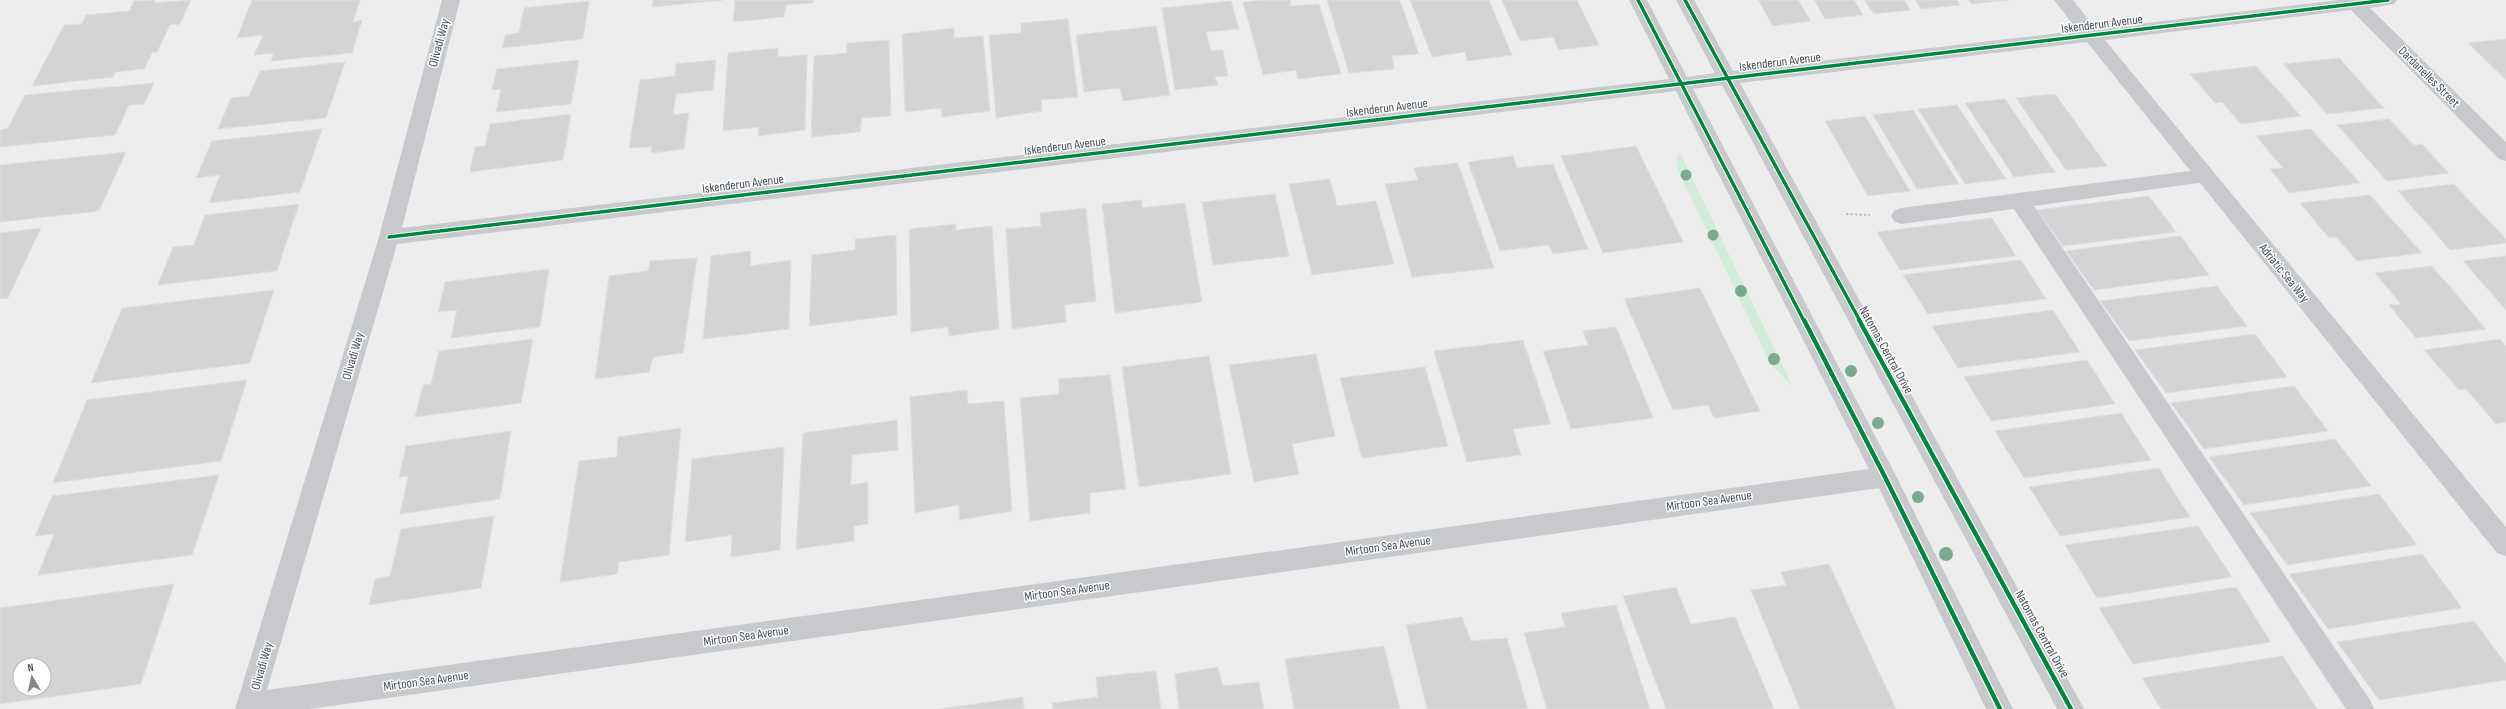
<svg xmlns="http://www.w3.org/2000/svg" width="2506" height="709" font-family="'Sofia Sans Condensed',sans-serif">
<rect width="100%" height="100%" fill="#eeeded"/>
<path fill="#d2ecdb" d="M1677,155H1681L1792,385L1771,365L1677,168Z"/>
<path fill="#d4d4d6" stroke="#dfdfe0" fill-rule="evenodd" d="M156,0L154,3L191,0L180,24L170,25L157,52L152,53L144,69L116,72L113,77L32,86L64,25L82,24L86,15L129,11L134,1Z
M252,0H360L353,22L362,20L352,53L271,61L274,53L254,55L263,35L237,38Z
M653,0H723L652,7Z
M735,0H813V3L786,5L784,17L733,22Z
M1264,0H1290L1291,6L1319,4L1341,74L1298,79L1296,70L1263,75L1243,2Z
M1327,0H1400L1419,54L1392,56L1394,69L1349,73Z
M1410,0H1489L1512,55L1467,61L1465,52L1432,57Z
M1502,0H1577L1599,45L1559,50L1553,37L1520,41Z
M1758,0H1798L1811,21L1773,26Z
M1814,0H1854L1863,15L1825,19Z
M1864,0H1904L1911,10L1874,14Z
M1915,0H1957L1960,5L1921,9Z
M1968,0H2010L1971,4Z
M589,1L583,39L502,48L505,35L519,33L524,8Z
M1231,1L1239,29L1206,32L1211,51L1223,50L1228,76L1215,77L1218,85L1175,90L1162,8Z
M1068,19L1078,97L1041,100L1042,111L996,118L989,35L1021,33V23Z
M1156,26L1170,95L1123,101L1120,88L1084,92L1076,35Z
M954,28V38L983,36L990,111L941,117V108L905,112L902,34Z
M2506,39V80L2468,43Z
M889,40L891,116L862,118L860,132L811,137L814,56L847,53V43Z
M778,48V57L807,55L805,130L758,136L759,127L723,131L728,53Z
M2339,58L2384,108L2327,114L2283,64Z
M579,60L571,104L496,112L501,89L492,90L497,69Z
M716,60L713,90L676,94L673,115L689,113L684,149L652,153L651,147L629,148L640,80L675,76L676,64Z
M345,62L326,118L218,129L231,98L249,96L260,71Z
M2256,66L2301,116L2241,124L2222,102L2215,103L2190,74Z
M154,83L144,104L129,105L115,135L0,147V130L8,128L25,95Z
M2055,94L2107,166L2066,170L2016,98Z
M2005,99L2055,172L2014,177L1965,103Z
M1957,105L2006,179L1965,184L1918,109Z
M1913,110L1959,184L1917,189L1873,115Z
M571,114L563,160L470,172L475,147L485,146L490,124Z
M1865,116L1910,191L1868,196L1825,121Z
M2389,119L2414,145L2422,144L2449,173L2387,181L2337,125Z
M322,129L300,192L209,203L220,175L196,178L212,141Z
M2311,129L2360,183L2289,193L2270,169L2283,168L2256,136Z
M1636,146L1683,242L1603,253L1561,156Z
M126,152L99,211L0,222V165Z
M1513,156L1517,168L1553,164L1588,249L1553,254L1549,245L1500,251L1468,162Z
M1458,163L1494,268L1412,277L1385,184L1418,180L1414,168Z
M1330,179L1337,206L1376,201L1394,264L1312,275L1289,184Z
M2454,184L2506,239V243L2450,250L2398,191Z
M1275,194L1289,256L1213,265L1202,202Z
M2370,195L2422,253L2357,261L2336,237L2329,238L2300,203Z
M2149,196L2176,232L2063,246L2037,210Z
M1142,200V208L1185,203L1202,302L1115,313L1102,204Z
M299,204L277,271L158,285L173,247L194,245L205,215Z
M1086,208L1096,301L1065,305L1066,322L1012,329L1006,229L1041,226L1040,213Z
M1992,218L2016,256L1900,270L1877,232Z
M956,224V230L992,226L999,329L949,336L948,327L911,332L909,229Z
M41,228L8,298L0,299V233Z
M896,235L897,315L809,326L812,255L855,250V239Z
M2181,236L2209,275L2094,290L2066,251Z
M751,251L750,266L791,260L789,329L703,339L711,256Z
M2506,256V310L2463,261Z
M697,258L683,353L653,357L649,372L595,379L609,276L648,271L650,261Z
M2021,260L2046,299L1928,314L1903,275Z
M2432,266L2486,329L2416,338L2389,305L2401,304L2375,273Z
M549,269L540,327L451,338L457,310L438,312L445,282Z
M2217,286L2247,326L2129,341L2100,301Z
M1700,288L1760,411L1714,418L1708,405L1673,410L1624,299Z
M274,290L250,363L91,383L122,308Z
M2053,310L2080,352L1958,368L1932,326Z
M1616,327L1653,418L1571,429L1543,351L1588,345L1583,331Z
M2255,334L2287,377L2166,393L2135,350Z
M533,339L521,403L415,417L423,385L431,384L439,351Z
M2500,339L2506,346V422L2496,424L2466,389L2459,390L2424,350Z
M1523,340L1551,424L1513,429L1521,455L1467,462L1434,351Z
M1316,354L1335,436L1292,444L1299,474L1254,482L1229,365Z
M1209,356L1231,474L1139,487L1122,367Z
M2087,360L2115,404L1991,421L1964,377Z
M1425,367L1448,446L1362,458L1340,378Z
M1110,375L1126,489L1090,493V513L1030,521L1020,398L1059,394V379Z
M247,380L221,461L53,483L87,400Z
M2294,386L2328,431L2204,449L2171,403Z
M967,390L968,404L1004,401L1012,511L959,520V505L915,513L910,397Z
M2121,413L2151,460L2024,478L1995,431Z
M897,420L898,450L852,455L851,485L868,482V524L854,526V541L796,549L803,433Z
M681,428L669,555L619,562L617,574L560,582L579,461L617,457L618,437Z
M511,431L500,499L400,514L408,476L399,477L406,446Z
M2335,439L2371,486L2244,505L2209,457Z
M784,447L780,550L731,557L732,535L685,542L692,459Z
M2159,468L2190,517L2060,536L2029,487Z
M219,475L192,555L38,575L54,534L35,536L52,496Z
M2379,494L2417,545L2287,565L2250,513Z
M494,516L481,588L369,605L375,579L390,576L401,529Z
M2198,526L2232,577L2097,598L2065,545Z
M2422,554L2462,608L2328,629L2289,574Z
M1829,564L1896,709H1800L1751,590L1786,585L1781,572Z
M174,584L141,684L0,704V608ZM20,665H44V689H20Z
M1676,587L1691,624L1735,617L1774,709H1666L1623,596Z
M2236,587L2271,642L2133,664L2099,608Z
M1616,605L1650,709H1547L1524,633L1565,627L1561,613Z
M1462,617L1471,641L1507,638L1528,709H1427L1406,625Z
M2474,621L2506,664V680L2379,700L2337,642Z
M1384,646L1400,709H1294L1285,659Z
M2283,656L2317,709H2161L2142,678Z
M1218,667L1223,686L1259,682L1264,709H1179L1175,674Z
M1156,671L1161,709H1053L1052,703L1098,697L1096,677Z
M1023,697L1024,709H940Z"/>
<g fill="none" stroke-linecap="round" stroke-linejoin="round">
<path stroke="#b6c1bd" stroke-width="2" stroke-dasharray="2.5 2" stroke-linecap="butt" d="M1846,214L1870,215"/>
<path fill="#c7c9cc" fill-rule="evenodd" d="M2205,169L2212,171L2215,176L2212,181L2034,206L2370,700L2374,709H2346L2014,209L1901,224L1894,221L1891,216L1894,211L1901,208Z"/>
<path fill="#c7c9cc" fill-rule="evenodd" d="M442,0H460L402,228L1669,79L1629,0H1647L1687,77L1715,73L1676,0H1694L1733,71L2078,31L2054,0H2073L2096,29L2339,0H2397L2394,4L2370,8L2506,142V161L2499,159L2351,10L2105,40L2506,527V556L2497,553L2087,42L1740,83L2084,709H2057L1722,85L1693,89L1893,470L2013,709H1986L1879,488L310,709H235L379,237ZM1676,91L1869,469L267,690L397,244Z"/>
<defs>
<path id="cycleway-far1" d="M1638,0L1804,321
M1685,0L1860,321
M389,237L2388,0"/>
<path id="cycleway" d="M1804,320L1885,477L2000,709
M1859,320L2071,709"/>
</defs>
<use href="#cycleway-far1" stroke="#fff" stroke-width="5.5"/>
<use href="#cycleway" stroke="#fff" stroke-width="7"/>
<use href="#cycleway-far1" stroke="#00873e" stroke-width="3.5"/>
<use href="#cycleway" stroke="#00873e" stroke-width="4.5"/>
</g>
<g fill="#7aaa90">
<circle cx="1686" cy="175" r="5.5"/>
<circle cx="1713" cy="235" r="5.5"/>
<circle cx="1741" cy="291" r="6"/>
<circle cx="1774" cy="359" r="6"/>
<circle cx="1851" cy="371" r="6"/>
<circle cx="1878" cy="423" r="6"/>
<circle cx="1918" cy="497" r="6"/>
<circle cx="1946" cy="554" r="7"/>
</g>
<g text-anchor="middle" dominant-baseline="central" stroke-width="3" stroke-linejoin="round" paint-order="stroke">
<g font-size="13" fill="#465058" stroke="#fff">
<text transform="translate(2102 24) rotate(-7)">Iskenderun Avenue</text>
<text transform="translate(439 43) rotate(-75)">Olivadi Way</text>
<text transform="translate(1780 62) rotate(-7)">Iskenderun Avenue</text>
<text transform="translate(2429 77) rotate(45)">Dardanelles Street</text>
<text transform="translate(1387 108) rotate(-7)">Iskenderun Avenue</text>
<text transform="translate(1065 146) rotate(-7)">Iskenderun Avenue</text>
<text transform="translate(743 184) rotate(-7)">Iskenderun Avenue</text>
<text transform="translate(2284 273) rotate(51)">Adriatic Sea Way</text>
<text transform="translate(1886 350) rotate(61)">Natomas Central Drive</text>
<text transform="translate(353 356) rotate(-74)">Olivadi Way</text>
<text transform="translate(1709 501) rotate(-8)">Mirtoon Sea Avenue</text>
<text transform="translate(1388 546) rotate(-8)">Mirtoon Sea Avenue</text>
<text transform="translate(1067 591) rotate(-8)">Mirtoon Sea Avenue</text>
<text transform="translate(2042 634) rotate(61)">Natomas Central Drive</text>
<text transform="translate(746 636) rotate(-8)">Mirtoon Sea Avenue</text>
<text transform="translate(262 666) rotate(-74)">Olivadi Way</text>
<text transform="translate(426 681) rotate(-8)">Mirtoon Sea Avenue</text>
</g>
</g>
<g transform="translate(32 677) rotate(351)"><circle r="19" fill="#ffffff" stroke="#b5b9bc"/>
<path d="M0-3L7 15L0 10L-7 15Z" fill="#81878c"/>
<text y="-6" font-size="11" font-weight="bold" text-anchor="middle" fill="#465058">N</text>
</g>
</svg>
